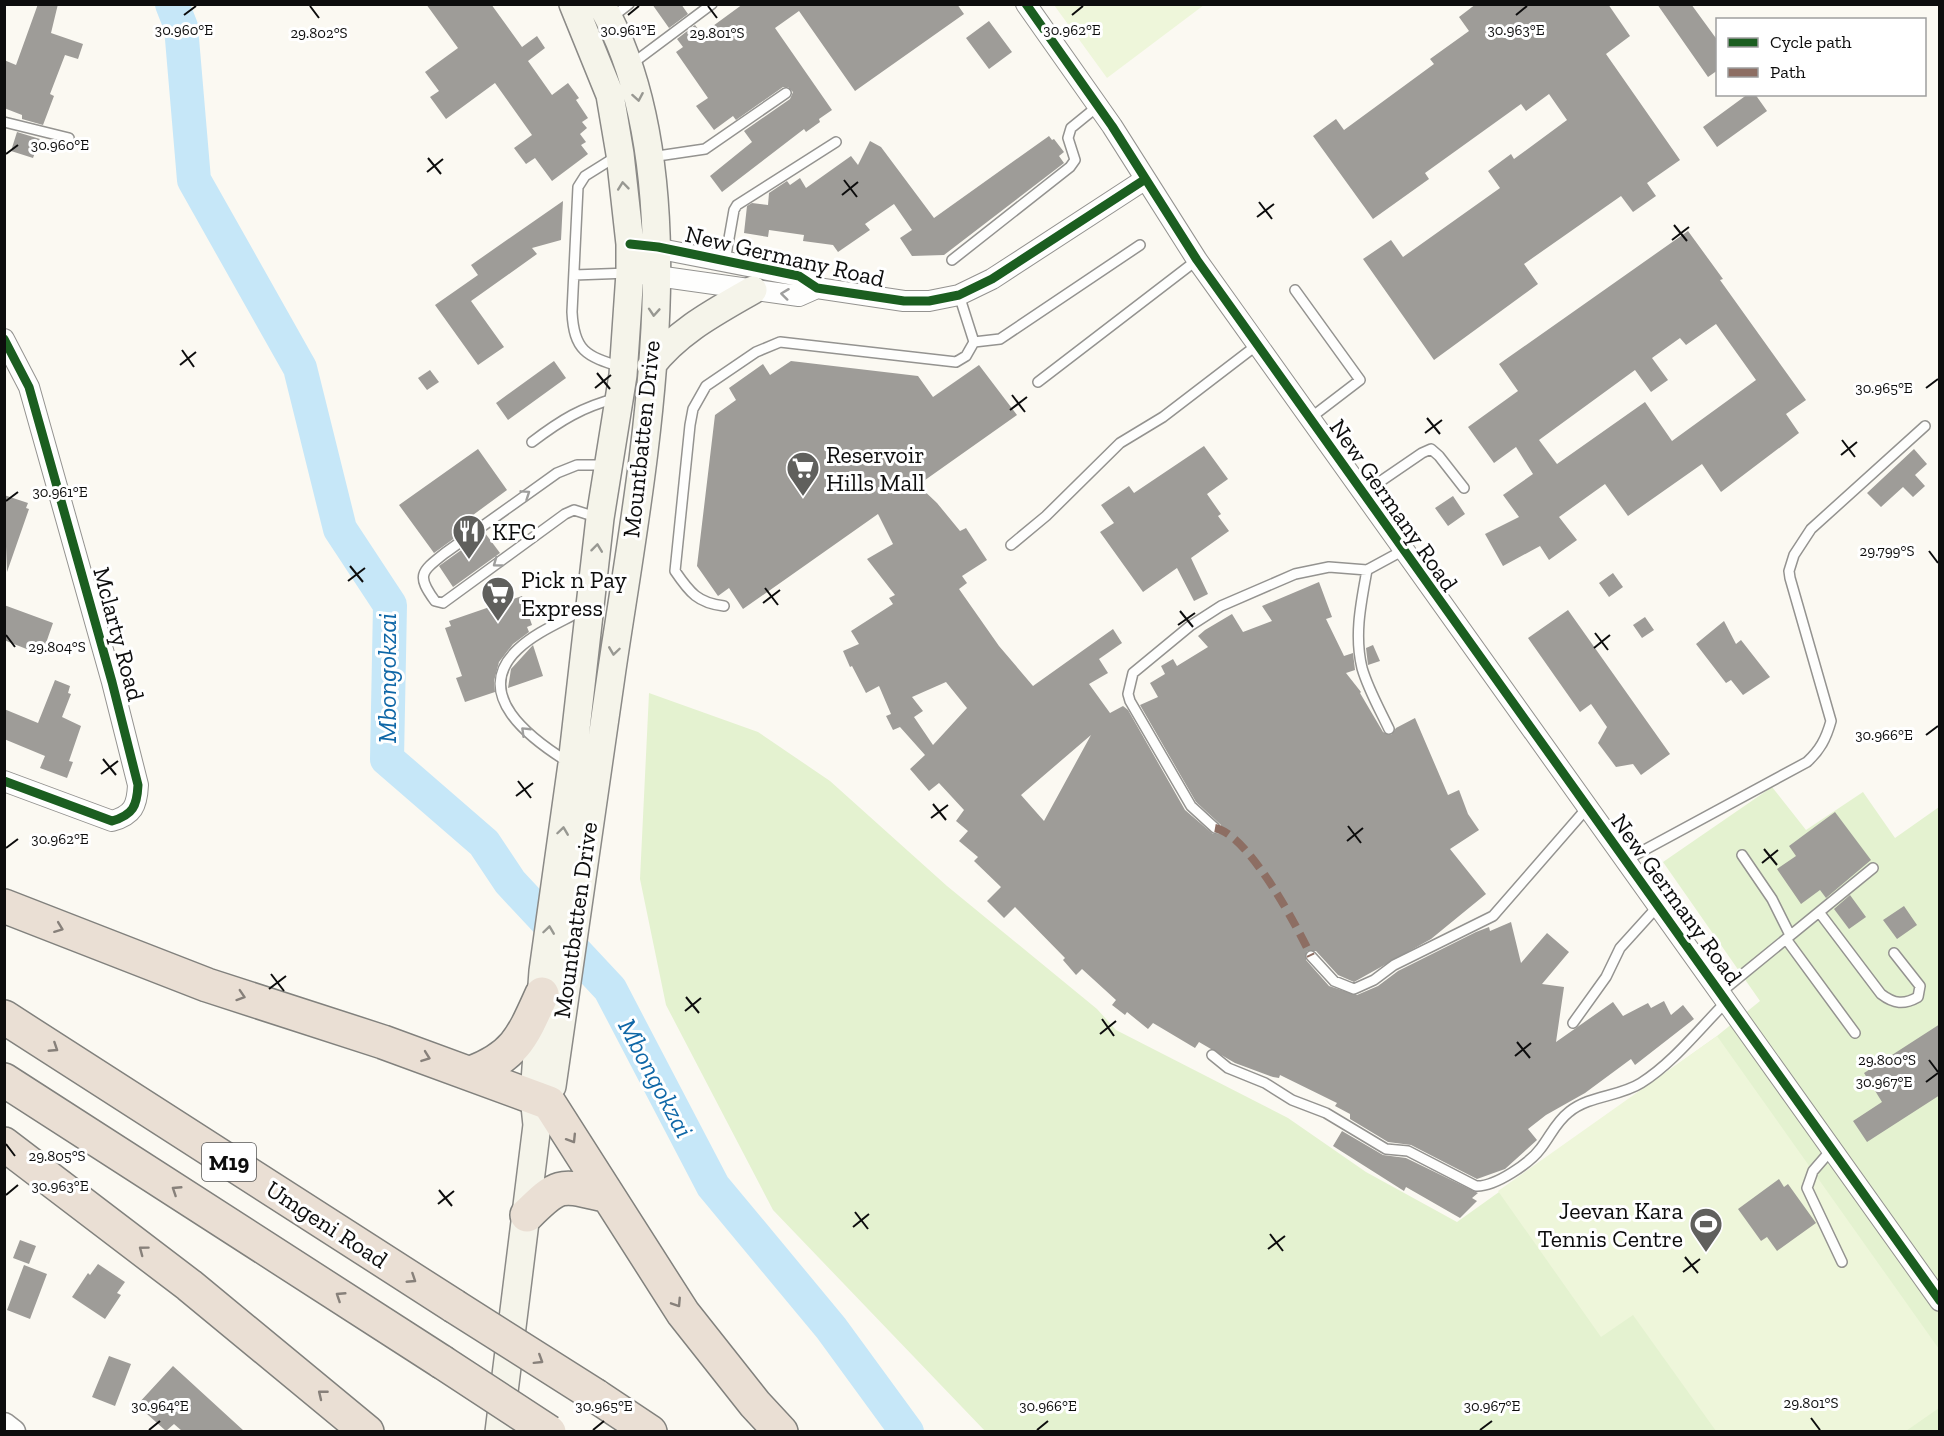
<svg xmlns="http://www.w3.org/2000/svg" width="1944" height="1436" font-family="'Zilla Slab',serif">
<rect width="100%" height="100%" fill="#fbf9f2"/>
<path fill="#e4f2d0" d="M649,693L758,732L830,781L947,886L1097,1009L1116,1030L1288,1118L1366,1172L1457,1222L1717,1036L1760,1001L1663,862L1772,787L1806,830L1863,792L1895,838L1939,807V1431H985L773,1210L666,1005L640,879Z"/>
<path fill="#eef6da" d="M1054,5H1204L1107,78Z
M1717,1036L1939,1349V1408L1906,1431H1716L1633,1315L1601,1337L1498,1191Z"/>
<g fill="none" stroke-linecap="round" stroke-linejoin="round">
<path stroke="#c6e7f8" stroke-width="34" d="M172,4L181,27L194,180L300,368L340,529L390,605L387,759L484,843L510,882L610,989L713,1186L831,1328L907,1432"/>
</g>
<path fill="#9e9c98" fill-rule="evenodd" d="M38,4H58L51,33L83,44L78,59L65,55L50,94L54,96L43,125L22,119V115L4,108V60L16,65Z
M426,4H491L522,47L537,36L545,48L528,61L552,95L568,83L579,98L576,100L588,118L582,122L587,128L580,134L586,142L581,145L588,154L552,181L535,158L526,164L514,148L532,135L495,83L446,119L430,97L439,91L425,72L458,48Z
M652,4H681L688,14L669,28Z
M743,4H957L964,14L855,91L799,11L775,28L832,110L819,119L820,122L806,132L804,129L722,192L710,176L752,142L744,131L790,99L793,92L788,87H783L736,120L733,116L714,130L696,106L708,98L676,52L683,47L677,39L695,25L702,34Z
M1476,4H1608L1630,36L1606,54L1680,160L1647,183L1656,196L1633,212L1621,196L1524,264L1538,284L1434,360L1363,259L1391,240L1403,257L1500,188L1488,171L1511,154L1514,159L1567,120L1549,94L1526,111L1521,104L1425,173L1429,179L1373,219L1313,136L1336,119L1344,130L1434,64L1430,59L1469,31L1459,17Z
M1657,4H1691L1718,41V70L1708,77Z
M989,21L1012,52L989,69L966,38Z
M1748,94H1755L1767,111L1717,147L1703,127Z
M17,132L40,139L33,158L11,151Z
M1049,136L1052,140L1054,139L1064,152L1059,156L1064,163L944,255L912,256L900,238L912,230L894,204L865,224L870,230L838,252L833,245L803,241L804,235L769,230L768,237L744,233L747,206L752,203L768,205L769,193L787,181L790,185L800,178L806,188L851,156L858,165L870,141L881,147L934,218Z
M563,201L561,240L532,248L537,254L471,301L504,347L478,365L435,305L478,275L471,265Z
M1688,231L1723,279L1720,280L1806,400L1786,414L1799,433L1721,492L1702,464L1628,516L1605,484L1559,517L1577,540L1549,560L1540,546L1503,566L1485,534L1519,517L1503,495L1533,474L1516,447L1494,463L1468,427L1518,391L1499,364ZM1716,324L1756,380L1672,441L1645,402L1557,464L1539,440L1635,370L1651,392L1668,380L1652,358L1680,338L1686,345Z
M554,361L566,378L508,420L496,403Z
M791,361L918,376L933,397L979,365L1017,415L918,485L937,503L960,531L966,528L987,560L962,576L967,583L959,589L999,646L1033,686L1113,629L1122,643L1099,659L1108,673L1089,684L1110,713L1123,706L1128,710L1185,810L1213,834L1220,833L1221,825L1196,802L1140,705L1158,697L1150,683L1165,674L1161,666L1173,659L1177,666L1208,647L1198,636L1205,630L1232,614L1243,632L1272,621L1262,606L1319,582L1332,617L1326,619L1344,656L1353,653L1355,670L1346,673L1361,692L1360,693L1383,732L1391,735L1396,728L1415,718L1448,795L1459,790L1468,814L1479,830L1450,849L1486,894L1431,939L1354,982L1338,975L1316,951H1307L1306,960L1329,986L1357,995L1378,986L1398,971L1476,932L1489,927L1490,931L1511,922L1521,963L1547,933L1569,952L1542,984L1564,987L1556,1042L1613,1002L1623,1016L1648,1003L1651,1008L1664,1001L1671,1015L1683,1005L1694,1019L1635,1065L1631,1059L1585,1093L1546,1115L1528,1129L1537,1140L1505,1169L1477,1179L1411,1145L1388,1142L1350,1119V1114L1335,1106L1337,1103L1280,1075L1279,1078L1273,1077L1235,1063L1199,1042L1195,1048L1153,1023L1148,1029L1127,1012L1125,1015L1112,1005L1116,1000L1082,969L1076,975L1063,960L1065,958L1015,907L1004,918L987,901L1001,887L974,861L978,857L959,841L968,831L956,821L964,810L939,783L929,791L910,769L925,755L900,727L893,730L886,716L891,714L879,686L866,693L852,666L850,667L843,651L859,644L851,631L893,604L889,598L895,595L867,559L893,544L878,514L743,609L729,588L718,596L697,566L715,415L736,400L729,388L763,364L770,375ZM946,682L967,708L933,745L914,717L923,711L912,697ZM1091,735L1044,821L1021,795Z
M430,370L439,382L427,390L418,378Z
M1204,446L1228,479L1207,494L1221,514L1218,516L1229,531L1191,558L1208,594L1194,601L1177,568L1143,592L1100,532L1114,523L1101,505L1129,486L1134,493Z
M478,449L507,490L473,515L478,521L434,553L399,505Z
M1914,449L1927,464L1915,475L1925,486L1913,497L1903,487L1881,507L1867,493Z
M4,495L28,503L26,508L29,509L7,572Z
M1453,496L1465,514L1448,526L1435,508Z
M485,533L500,553L453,587L439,566Z
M1613,573L1623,587L1609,597L1599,583Z
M522,596L532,625L527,627L529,632L513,644L499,662L494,681L495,692L465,702L456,678L462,676L445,628L451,626L449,621Z
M4,605L53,623L45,646L32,641L29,650L4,640Z
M1568,610L1670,754L1641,775L1633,764L1616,767L1598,743L1607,727L1591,704L1580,712L1528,638Z
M1645,617L1654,630L1642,638L1633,625Z
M1724,621L1736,644L1741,640L1770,677L1743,695L1731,680L1726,683L1696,644Z
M533,645L543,676L508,688L511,669Z
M1373,645L1380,661L1368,665L1366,648Z
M55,680L70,686L68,693L71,694L62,717L81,726L69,761L73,762L67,778L40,768L45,756L4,739V709L38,723Z
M1835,812L1871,860L1826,898L1820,890L1801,904L1777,869L1796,856L1789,846Z
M1850,895L1866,917L1849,929L1834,909Z
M1904,906L1917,925L1897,939L1883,920Z
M1940,1024V1095L1867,1142L1853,1121L1882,1102L1864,1073Z
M1342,1131L1383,1155L1406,1158L1478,1193L1472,1198L1477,1201L1460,1218L1406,1187L1404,1191L1333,1146Z
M1779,1179L1784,1187L1788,1184L1816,1223L1777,1251L1767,1237L1761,1241L1738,1209Z
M20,1240L36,1246L29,1264L13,1258Z
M98,1264L125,1282L117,1293L121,1295L105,1319L72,1297L88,1273L90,1275Z
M24,1265L47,1274L30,1319L7,1310Z
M109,1356L131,1364L115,1406L92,1397Z
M173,1366L244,1431H182L174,1424L166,1431L137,1405Z"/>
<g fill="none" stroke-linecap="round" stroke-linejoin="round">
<defs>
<path id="service" d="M611,18L629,4
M629,66L712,4
M4,122L69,138
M617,156L585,176L578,187L572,312C574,351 586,356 621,367
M651,157L705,149L786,93
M952,260L1070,167L1075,160L1068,138L1071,128L1098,106
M725,261L734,210L737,205L836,142
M574,275L629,273
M1295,290L1360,380L1309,419
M974,342L1000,339L1140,245
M1038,382L1197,260
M532,442C561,420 582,407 617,398
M1362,494L1422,453L1431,449L1439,456L1464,488
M596,517L574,510L565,514L443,603L435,601C416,575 421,572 445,553L557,473L577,465H605
M1011,545L1046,516L1120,443L1163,417L1257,345
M1367,570C1361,603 1354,635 1362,668C1368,689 1380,710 1389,729
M724,606C698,603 690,593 675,571L690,425L693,409L706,386L756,352L780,342L956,362L966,356L974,342L959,295
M568,762C531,739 470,694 518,649C537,631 564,621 586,608
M1215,828L1191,806L1130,701L1128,694L1133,673L1190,626L1221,606L1295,574L1329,567L1367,570L1402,551
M1742,855L1772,899L1790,935
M1624,861L1807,762C1820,750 1826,739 1831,721L1790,578L1789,571L1794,555L1811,529L1925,426
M1819,912L1881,994C1894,1004 1904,1005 1918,997L1920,986L1894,953
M1786,939L1855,1033
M1311,956L1334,981L1354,989L1374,980L1394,965L1493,916L1587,808
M1721,992L1873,868
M1573,1023L1606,977L1620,948L1658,906
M1212,1055L1228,1068L1265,1083L1292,1100L1326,1113L1386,1149L1408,1151L1476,1186C1495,1187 1530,1163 1541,1148C1551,1135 1556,1122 1569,1112C1590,1095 1619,1097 1641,1083C1673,1063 1700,1028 1727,1001
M1832,1149L1813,1171L1807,1188L1842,1262"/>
<path id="minor" d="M1026,4L1112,126L1197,260L1940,1301
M645,246L799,276L817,288L904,301H929L959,295L992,279L1144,180
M643,274L799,296L817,288
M4,339L29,387L112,682L138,785C137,806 133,815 112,821L4,781"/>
<path id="tertiary" d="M4,1425L13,1432"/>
<path id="secondary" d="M651,366C678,331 715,312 753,290
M552,1086C572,949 591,813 611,676C639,483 703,180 601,4
M499,1432L537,1125L534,1096L543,971L572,764L600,518L623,375L630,273V244L620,154L610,95L573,4"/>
<path id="motorway" d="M4,906L207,985L383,1042L549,1103L683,1313L755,1404L781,1432
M4,1017L454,1306
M471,1073C516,1056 523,1036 542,994
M4,1080L442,1362
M4,1144L189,1285L367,1432
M527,1215C561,1181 561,1185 608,1196
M596,1396L650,1432"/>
</defs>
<use href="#service" stroke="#949390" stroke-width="12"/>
<use href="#minor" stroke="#949390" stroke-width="22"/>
<use href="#tertiary" stroke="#949390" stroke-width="27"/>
<use href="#secondary" stroke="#8b8a87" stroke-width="30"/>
<use href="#motorway" stroke="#81817d" stroke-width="36"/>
<use href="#service" stroke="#fefefd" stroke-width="9"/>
<use href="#minor" stroke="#fefefd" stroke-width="20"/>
<use href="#tertiary" stroke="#fefefd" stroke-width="24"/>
<use href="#secondary" stroke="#f5f4ea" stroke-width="27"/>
<use href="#motorway" stroke="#eadfd4" stroke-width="33"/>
<defs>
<path id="motorway-bridge" d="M454,1306L596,1396
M442,1362L549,1432"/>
</defs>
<use href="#motorway-bridge" stroke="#81817d" stroke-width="36" stroke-linecap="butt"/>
<use href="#motorway-bridge" stroke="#eadfd4" stroke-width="33"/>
<path stroke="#8d6e63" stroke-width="8" stroke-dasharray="15 8" stroke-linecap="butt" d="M1215,828C1248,834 1297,926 1311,956"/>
<defs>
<path id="cycleway" d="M1026,4L1112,126L1197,260L1940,1301
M630,244L658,247L799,276L817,288L904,301H929L959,295L992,279L1144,180
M4,339L29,387L112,682L138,785C137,806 133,815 112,821L4,781"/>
</defs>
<use href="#cycleway" stroke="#fff" stroke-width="13"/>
<use href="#cycleway" stroke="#1b5e20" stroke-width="9"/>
</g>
<defs><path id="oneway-chevron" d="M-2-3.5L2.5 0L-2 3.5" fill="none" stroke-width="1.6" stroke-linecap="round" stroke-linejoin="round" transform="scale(1.5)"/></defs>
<g stroke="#989892">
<use href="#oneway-chevron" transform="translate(638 97) rotate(80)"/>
<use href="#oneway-chevron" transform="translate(623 186) rotate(-96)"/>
<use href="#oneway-chevron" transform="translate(654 312) rotate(94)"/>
<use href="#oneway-chevron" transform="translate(597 548) rotate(-83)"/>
<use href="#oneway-chevron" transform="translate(614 651) rotate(98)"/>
<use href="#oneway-chevron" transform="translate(563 831) rotate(-82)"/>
<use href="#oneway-chevron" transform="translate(549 930) rotate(-82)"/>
</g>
<g stroke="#9e9e9d">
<use href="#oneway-chevron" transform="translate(785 294) rotate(-173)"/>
<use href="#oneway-chevron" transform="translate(526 494) rotate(-34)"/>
<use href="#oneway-chevron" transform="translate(497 563) rotate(144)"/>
<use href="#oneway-chevron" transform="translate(525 731) rotate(-136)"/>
</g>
<g stroke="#87807a">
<use href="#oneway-chevron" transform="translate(59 928) rotate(21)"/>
<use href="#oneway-chevron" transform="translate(241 996) rotate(18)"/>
<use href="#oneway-chevron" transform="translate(54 1048) rotate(33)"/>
<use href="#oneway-chevron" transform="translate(426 1057) rotate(20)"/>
<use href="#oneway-chevron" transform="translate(572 1139) rotate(58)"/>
<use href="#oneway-chevron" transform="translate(176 1190) rotate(-147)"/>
<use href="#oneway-chevron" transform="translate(143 1250) rotate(-143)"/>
<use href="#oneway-chevron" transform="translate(412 1279) rotate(33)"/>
<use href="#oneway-chevron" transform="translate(340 1296) rotate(-147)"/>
<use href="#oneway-chevron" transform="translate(677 1303) rotate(57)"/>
<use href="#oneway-chevron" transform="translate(539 1360) rotate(32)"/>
<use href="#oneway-chevron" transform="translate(322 1394) rotate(-141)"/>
</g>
<path fill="none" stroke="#0d0d0d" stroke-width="2" d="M310,6L319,18M708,6L717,18M184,15L196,6M628,15L639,6M1072,15L1083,6M1516,15L1527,6M6,154L18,145M428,158L441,174M427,172L443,159M844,180L857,197M842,195L858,182M1259,202L1272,219M1257,217L1274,204M1674,225L1687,241M1672,240L1689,227M182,350L194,367M180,365L196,352M597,373L610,389M595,388L611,375M1926,388L1938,379M1012,395L1025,412M1010,410L1027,397M1427,418L1440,434M1425,433L1442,420M1842,440L1855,457M1841,455L1857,442M6,501L18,492M1929,551L1938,563M350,566L363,582M348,581L365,568M765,588L778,605M763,603L780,590M1180,611L1193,627M1178,625L1195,613M1595,633L1608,650M6,635L15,647M1594,648L1610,635M1926,735L1938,726M103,759L116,775M101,774L118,761M518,781L531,798M516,796L533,783M933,804L946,820M931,818L948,805M1348,826L1361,843M1347,841L1363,828M6,848L18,839M1764,849L1777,865M1762,863L1778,850M271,974L284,991M269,989L286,976M686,997L699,1013M685,1011L701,998M1102,1019L1114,1036M1100,1034L1116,1021M1517,1042L1530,1058M1515,1056L1531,1043M1929,1060L1938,1072M1926,1082L1938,1073M6,1144L15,1156M439,1190L452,1206M6,1195L18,1185M438,1204L454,1191M855,1212L868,1229M853,1227L869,1214M1270,1234L1283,1251M1268,1249L1285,1236M1685,1257L1698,1273M1683,1272L1700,1259M1811,1418L1820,1430M149,1430L160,1421M593,1430L604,1421M1037,1430L1048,1421M1480,1430L1492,1421"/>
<defs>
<symbol id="supermarket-pin" viewBox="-11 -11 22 30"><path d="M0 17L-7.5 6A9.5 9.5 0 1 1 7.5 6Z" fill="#60605d" stroke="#fff"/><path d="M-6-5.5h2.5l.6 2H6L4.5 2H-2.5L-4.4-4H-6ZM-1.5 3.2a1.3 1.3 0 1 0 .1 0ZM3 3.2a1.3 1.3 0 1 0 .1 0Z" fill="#fff"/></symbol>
<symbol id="restaurant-pin" viewBox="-11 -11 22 30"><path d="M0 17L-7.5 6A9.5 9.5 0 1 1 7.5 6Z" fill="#60605d" stroke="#fff"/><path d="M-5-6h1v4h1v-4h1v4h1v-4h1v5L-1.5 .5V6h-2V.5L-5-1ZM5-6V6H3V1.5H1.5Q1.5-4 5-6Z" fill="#fff"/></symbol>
<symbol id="stadium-pin" viewBox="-11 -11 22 30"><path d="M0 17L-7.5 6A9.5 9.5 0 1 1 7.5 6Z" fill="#60605d" stroke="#fff"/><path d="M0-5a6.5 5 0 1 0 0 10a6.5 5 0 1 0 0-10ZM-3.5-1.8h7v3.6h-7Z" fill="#fff"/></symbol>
</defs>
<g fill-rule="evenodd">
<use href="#supermarket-pin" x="784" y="449" width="38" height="52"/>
<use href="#restaurant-pin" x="450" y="512" width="38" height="52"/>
<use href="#supermarket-pin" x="479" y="574" width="38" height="52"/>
<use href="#stadium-pin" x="1687" y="1205" width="38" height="52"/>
</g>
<g text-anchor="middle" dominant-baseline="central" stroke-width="6" stroke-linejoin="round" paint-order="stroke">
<rect fill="#fff" stroke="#565656" stroke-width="1.5" x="202" y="1143" width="54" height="38" rx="4.5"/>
<g font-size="22" font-weight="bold" fill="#0d0d0d">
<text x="229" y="1162">M19</text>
</g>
<g font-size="24" fill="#0d0d0d" stroke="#fff">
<text transform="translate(785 256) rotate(13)">New Germany Road</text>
<text transform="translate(641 439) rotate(-84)">Mountbatten Drive</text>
<text transform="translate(1394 505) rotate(55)">New Germany Road</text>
<text transform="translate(119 634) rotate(75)">Mclarty Road</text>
<text transform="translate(1677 899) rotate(54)">New Germany Road</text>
<text transform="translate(575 920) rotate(-82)">Mountbatten Drive</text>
<text transform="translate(327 1224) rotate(33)">Umgeni Road</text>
</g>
<g font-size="24" fill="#0d0d0d" stroke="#fff" text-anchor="start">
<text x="826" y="454">Reservoir<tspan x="826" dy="28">Hills Mall</tspan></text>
<text x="492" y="531">KFC</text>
<text x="521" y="579">Pick n Pay<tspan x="521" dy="28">Express</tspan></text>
<text x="1683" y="1210" text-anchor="end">Jeevan Kara<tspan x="1683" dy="28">Tennis Centre</tspan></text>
</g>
<g font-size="26" font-style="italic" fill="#0f67a7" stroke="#fff">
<text transform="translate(387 678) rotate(-90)">Mbongokzai</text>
<text transform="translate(656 1078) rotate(62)">Mbongokzai</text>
</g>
</g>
<g font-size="15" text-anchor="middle" fill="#0d0d0d" stroke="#fff" stroke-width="6" stroke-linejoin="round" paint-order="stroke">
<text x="1072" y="35">30.962°E</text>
<text x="184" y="35">30.960°E</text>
<text x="628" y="35">30.961°E</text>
<text x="1516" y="35">30.963°E</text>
<text x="319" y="38">29.802°S</text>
<text x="717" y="38">29.801°S</text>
<text x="60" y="150">30.960°E</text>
<text x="1884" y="393">30.965°E</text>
<text x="60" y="497">30.961°E</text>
<text x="1887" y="556">29.799°S</text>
<text x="57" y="652">29.804°S</text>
<text x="1884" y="740">30.966°E</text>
<text x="60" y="844">30.962°E</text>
<text x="1887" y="1065">29.800°S</text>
<text x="1884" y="1087">30.967°E</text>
<text x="57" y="1161">29.805°S</text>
<text x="60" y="1191">30.963°E</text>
<text x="1811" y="1408">29.801°S</text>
<text x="160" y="1411">30.964°E</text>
<text x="604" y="1411">30.965°E</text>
<text x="1048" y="1411">30.966°E</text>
<text x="1492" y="1411">30.967°E</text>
</g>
<rect width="1944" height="1436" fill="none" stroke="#0d0d0d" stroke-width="12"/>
<rect x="1716" y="18" width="210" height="78" fill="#ffffff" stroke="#9e9e9e" stroke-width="1.5"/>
<rect x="1728" y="38" width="30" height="9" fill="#1b5e20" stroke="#9e9e9e" stroke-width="1.5"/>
<text x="1770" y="48" font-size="18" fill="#0d0d0d">Cycle path</text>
<rect x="1728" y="68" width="30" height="9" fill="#8d6e63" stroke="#9e9e9e" stroke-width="1.5"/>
<text x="1770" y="78" font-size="18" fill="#0d0d0d">Path</text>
</svg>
